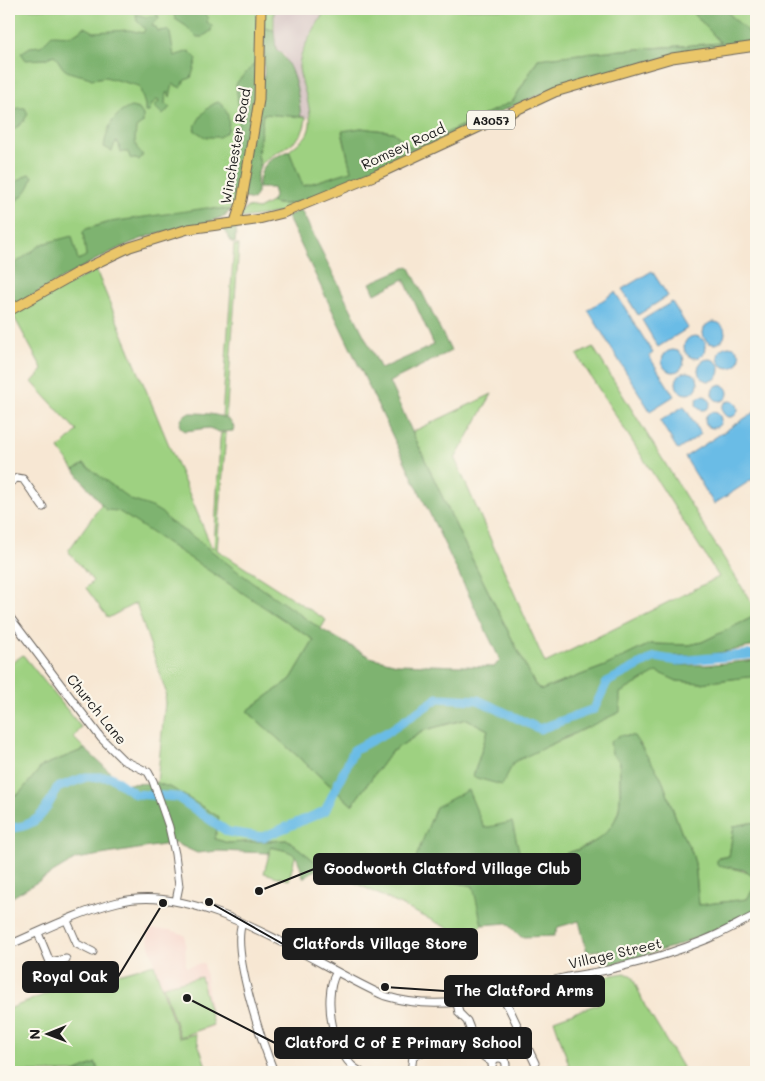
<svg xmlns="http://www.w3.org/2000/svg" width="765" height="1081" font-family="Mali,sans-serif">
<rect width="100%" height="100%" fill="#fbf7ec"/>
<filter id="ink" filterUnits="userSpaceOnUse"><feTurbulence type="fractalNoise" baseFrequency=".02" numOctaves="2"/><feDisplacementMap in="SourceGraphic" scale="10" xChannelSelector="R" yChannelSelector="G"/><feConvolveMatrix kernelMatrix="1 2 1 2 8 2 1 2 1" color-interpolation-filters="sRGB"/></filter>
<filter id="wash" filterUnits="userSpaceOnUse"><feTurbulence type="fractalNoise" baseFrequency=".0096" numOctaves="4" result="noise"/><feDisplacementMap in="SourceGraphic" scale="20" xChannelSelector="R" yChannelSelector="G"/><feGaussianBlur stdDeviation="1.12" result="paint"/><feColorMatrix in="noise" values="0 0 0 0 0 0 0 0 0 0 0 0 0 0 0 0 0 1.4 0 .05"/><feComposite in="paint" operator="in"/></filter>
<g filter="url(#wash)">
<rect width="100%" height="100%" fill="#f7e7d3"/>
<path fill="#f7d1c8" d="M147,929L171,930L185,935L186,967L204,963L213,1027L178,1037L149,945Z"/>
<path fill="#d2bfc0" d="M274,9H326L301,56L299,68L309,104V118L301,117L299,101L288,64L284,55L276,49Z"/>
<path fill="#9ed181" stroke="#5d764e" d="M9,9H257L256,65L238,196L225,217L142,235L9,304Z
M263,9H274V30L264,28Z
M326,9H690L721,43L596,52L538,59L513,101L413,149L393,132L361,128L342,132L351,171L303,186L289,151C294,146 302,141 306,136C318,118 301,87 299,68C298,51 318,24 326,9Z
M724,9H756V32L747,31Z
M263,113L306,117C304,148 277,146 260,166L258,155Z
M315,195L316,197L277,213L242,218L241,216L247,207L258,209L271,202C285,209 302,200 315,195Z
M234,245H239L226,418L222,417Z
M96,270L211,546L214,548L220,440L221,433H226L217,550L326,620L291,679L247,711L352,805L391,752L425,730L467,719L488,730L473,777L571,736L620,693L657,671L677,681L701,683L756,676V822L734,826L729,856L717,858C731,872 738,867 754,876L756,885L747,899L699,905L695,863L691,850L682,834L661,777L645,755L640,743L612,754L620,762C619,777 622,797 618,812C607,851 556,855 522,863L484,828L436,807L430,824L447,881L474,886L482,925L464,936L321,866L288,840L228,843L215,839L157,783L166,692L136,603L108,618L86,588L93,581L68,551L101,505L121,494L84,464L74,470L59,449L77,431L32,382L43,370L13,315Z
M593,347L756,610L755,616L702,642L689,645L650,644L605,666L541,690L535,685L461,537L412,432L492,394L455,459L545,663L719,577L577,355Z
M23,655L81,727L74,738L85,749L42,766L19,794L9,797V665Z
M271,847L296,853L289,880L264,873Z
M154,964L179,1038L195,1034L208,1072H99L96,1063L74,1072H14L9,1056V1009L85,978L122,973Z
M625,973L632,976L645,1006L682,1067V1072H551L569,1065L554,1020L598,1004L593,978Z
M201,977L213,1025L180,1037L163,986Z"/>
<path fill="#7eb36f" stroke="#4d6846" d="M177,9L204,13L208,18L207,22L212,26L211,31L202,37H197L186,26L175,19L174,13Z
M690,9H724L747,31L756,32V41L727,45L722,44L723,47C654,59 586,74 522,102C468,125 417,153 363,175C342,183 291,212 271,202L275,195L273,188H258C261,164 267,160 289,151L303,186L351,171L342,131L361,128L393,132L413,149L513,101L538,59L596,52L721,43Z
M136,14L146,17L158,15L159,18L154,22L152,26L156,27L158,31L167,30L170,33L174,56L189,51L197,59L191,78L185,80L181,88L173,84L170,97L168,92L166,93L165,104L170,107L163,115L154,106L159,102L158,99L152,104L149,112H145V105L139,86L105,77L92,79C83,74 71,75 64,69C60,65 58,59 54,55L45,59L26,60L21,53L30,47L41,46L52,35L71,36L85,27L94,32L129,30L143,33L145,29L137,21Z
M264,28L274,30L276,49C294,63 299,95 301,117L263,114L258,155L260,166L257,176V193L253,200L232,195L225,173L240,118L236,85C239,77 250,71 256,61V77L264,78Z
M218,102C228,108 230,120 228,131L219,137H205L194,130C197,120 207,105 218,102Z
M131,107L139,109L143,115V123L136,128C135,140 133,146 143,155L139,160L130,158L128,152H121L118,142L115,143L112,151L104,147C107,129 112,114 131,107Z
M18,108H25L28,114L23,122L9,134V111Z
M28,174L33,176C30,190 21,199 9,205V187Z
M207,208L231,210C217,225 174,228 152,235C102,252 55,284 9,309V268L42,244L72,236L78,260L86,256L83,232L86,229L110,222Z
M301,210L381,369L434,345L404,279L375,294L370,283L409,266L451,351L389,382L461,537L535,685L541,690L605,666L650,644L689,645L702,642L755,616L756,610V646L702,656H675V665H706L756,660V676L701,683L677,681L657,672L620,693V712L514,762L502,785L473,777L488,730L467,719L425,730L391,752L352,805L247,711L291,679L314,640L126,516L118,511L106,510L74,470L84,464L131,500L152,507L162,513L169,521L195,538L241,574L321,629L370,657L397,664L494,667L500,660L287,216Z
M237,226L235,243H232L223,228Z
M188,413C201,413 236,413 234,431L219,432L209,428L185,431L180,427C180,421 182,416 188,413Z
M620,735L634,736L661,777L682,834L691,850L695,863L699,905L747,899L756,885V912L676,946L603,967L600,950L587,952L579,921L558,927L554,936L521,937L507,923L482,925L473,886C447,881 433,879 416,857L436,807L468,790L484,828L512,822L522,863C557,855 604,852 618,813C622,801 619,775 620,762L612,754L610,742Z
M85,749L123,784L157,783L172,788L219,817L215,839L228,843L288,840L321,866L303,878C297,852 296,853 271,847L269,853L218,851L197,853L175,843L76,859L9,899V797L19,794L42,766Z
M756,822V879L744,870L717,865V859L729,856L734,826Z
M96,1063L99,1072H74Z"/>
<path fill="#6abce6" stroke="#436c81" d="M652,271L668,296L638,315L622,289Z
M615,292L653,353L649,356L674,396L650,411L588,310Z
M672,302L688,328L658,347L642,320Z
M703 333a11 11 0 1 1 22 0a11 11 0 1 1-22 0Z
M684 347a11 11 0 1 1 22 0a11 11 0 1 1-22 0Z
M718 357a11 11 0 1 1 22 0a11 11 0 1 1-22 0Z
M662 361a11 11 0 1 1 22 0a11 11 0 1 1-22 0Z
M698 370a11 11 0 1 1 22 0a11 11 0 1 1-22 0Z
M676 383a11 11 0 1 1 22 0a11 11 0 1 1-22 0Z
M712 393a8 8 0 1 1 16 0a8 8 0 1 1-16 0Z
M696 403a7 7 0 1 1 14 0a7 7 0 1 1-14 0Z
M722 409a8 8 0 1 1 16 0a8 8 0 1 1-16 0Z
M684,406L701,434L678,450L660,421Z
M756,411V477L714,504L685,457Z
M705 420a8 8 0 1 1 16 0a8 8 0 1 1-16 0Z"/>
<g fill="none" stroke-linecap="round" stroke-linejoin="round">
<path stroke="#6abce6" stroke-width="9" d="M9,828C38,827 46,811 57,788L86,777H111L135,794L177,797L228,832L263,837L325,811L354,750L391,730L438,698L478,700L540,729L594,709L607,682L655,657L678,661L756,654"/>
</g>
</g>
<g filter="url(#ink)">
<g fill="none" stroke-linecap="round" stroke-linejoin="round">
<defs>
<path id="minor" d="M9,483L17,478L23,479L43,507
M9,616L101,738L123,760L148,772L153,781L169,827L175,854L179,886L176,901
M67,921L77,944L93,952
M242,923C231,952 262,1042 274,1072
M38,933L50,962L66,959
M9,945C44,930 81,911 118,902C200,880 312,964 385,996C446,1015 503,993 563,978C580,974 598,973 615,968C645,961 676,952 705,940C723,933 739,923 756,915
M336,973C322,998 333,1059 361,1072
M501,995L509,1008L535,1063
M457,1003L459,1013L467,1021L480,1054L493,1063
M492 1065a7 7 0 1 1 14 0a7 7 0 1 1-14 0Z
M411,1072L413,1056L432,1050"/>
<path id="major" d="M235,222L242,200L259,100L261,9
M9,311L80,271L130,247L188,229L255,220L283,213L376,175L555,92L672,58L756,46"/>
</defs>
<use href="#minor" stroke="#69635c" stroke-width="9"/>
<use href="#major" stroke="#69635c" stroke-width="11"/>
<use href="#minor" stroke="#fff" stroke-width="7"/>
<use href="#major" stroke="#eac669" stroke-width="9"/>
</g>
</g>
<g text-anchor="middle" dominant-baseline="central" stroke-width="4.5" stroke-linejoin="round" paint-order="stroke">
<rect fill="#fbf7ec" stroke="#5f5e5a" stroke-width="1" x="467" y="110.5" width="48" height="19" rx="4"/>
<g font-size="12" font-weight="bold" fill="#1c1c1c">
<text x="491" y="120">A3057</text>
</g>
<g font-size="14" fill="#1c1c1c" stroke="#fbf7ec">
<text transform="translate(235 146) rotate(-80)">Winchester Road</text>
<text transform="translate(403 146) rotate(-25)">Romsey Road</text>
<text transform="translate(97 709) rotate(51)">Church Lane</text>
<text transform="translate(615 953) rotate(-13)">Village Street</text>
</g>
</g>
<path fill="none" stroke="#1c1c1c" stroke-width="2" d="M259 891L314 869M209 902L283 944M163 903L118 977M385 987L445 991M187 998L275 1043"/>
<g fill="#1c1c1c" stroke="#fbf7ec" stroke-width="2">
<circle cx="259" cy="891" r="5"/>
<circle cx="209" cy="902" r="5"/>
<circle cx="163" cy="903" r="5"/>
<circle cx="385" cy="987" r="5"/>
<circle cx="187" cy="998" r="5"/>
</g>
<g fill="#1c1c1c" stroke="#1c1c1c" stroke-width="2">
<rect x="314" y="854" width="266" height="30" rx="5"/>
<rect x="283" y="929" width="194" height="30" rx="5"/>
<rect x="23" y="962" width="95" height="30" rx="5"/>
<rect x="445" y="976" width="159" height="30" rx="5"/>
<rect x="275" y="1028" width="256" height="30" rx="5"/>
</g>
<g font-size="15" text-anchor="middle" font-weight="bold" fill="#fff">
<text x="447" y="874">Goodworth Clatford Village Club</text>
<text x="380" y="949">Clatfords Village Store</text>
<text x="70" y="982">Royal Oak</text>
<text x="524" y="996">The Clatford Arms</text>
<text x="403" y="1048">Clatford C of E Primary School</text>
</g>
<rect width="765" height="1081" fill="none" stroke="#fbf7ec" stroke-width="30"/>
<g transform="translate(48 1034) rotate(269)" stroke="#fbf7ec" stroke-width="4" paint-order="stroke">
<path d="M0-4L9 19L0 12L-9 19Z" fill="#1c1c1c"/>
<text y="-8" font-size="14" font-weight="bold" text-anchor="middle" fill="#1c1c1c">N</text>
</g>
</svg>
